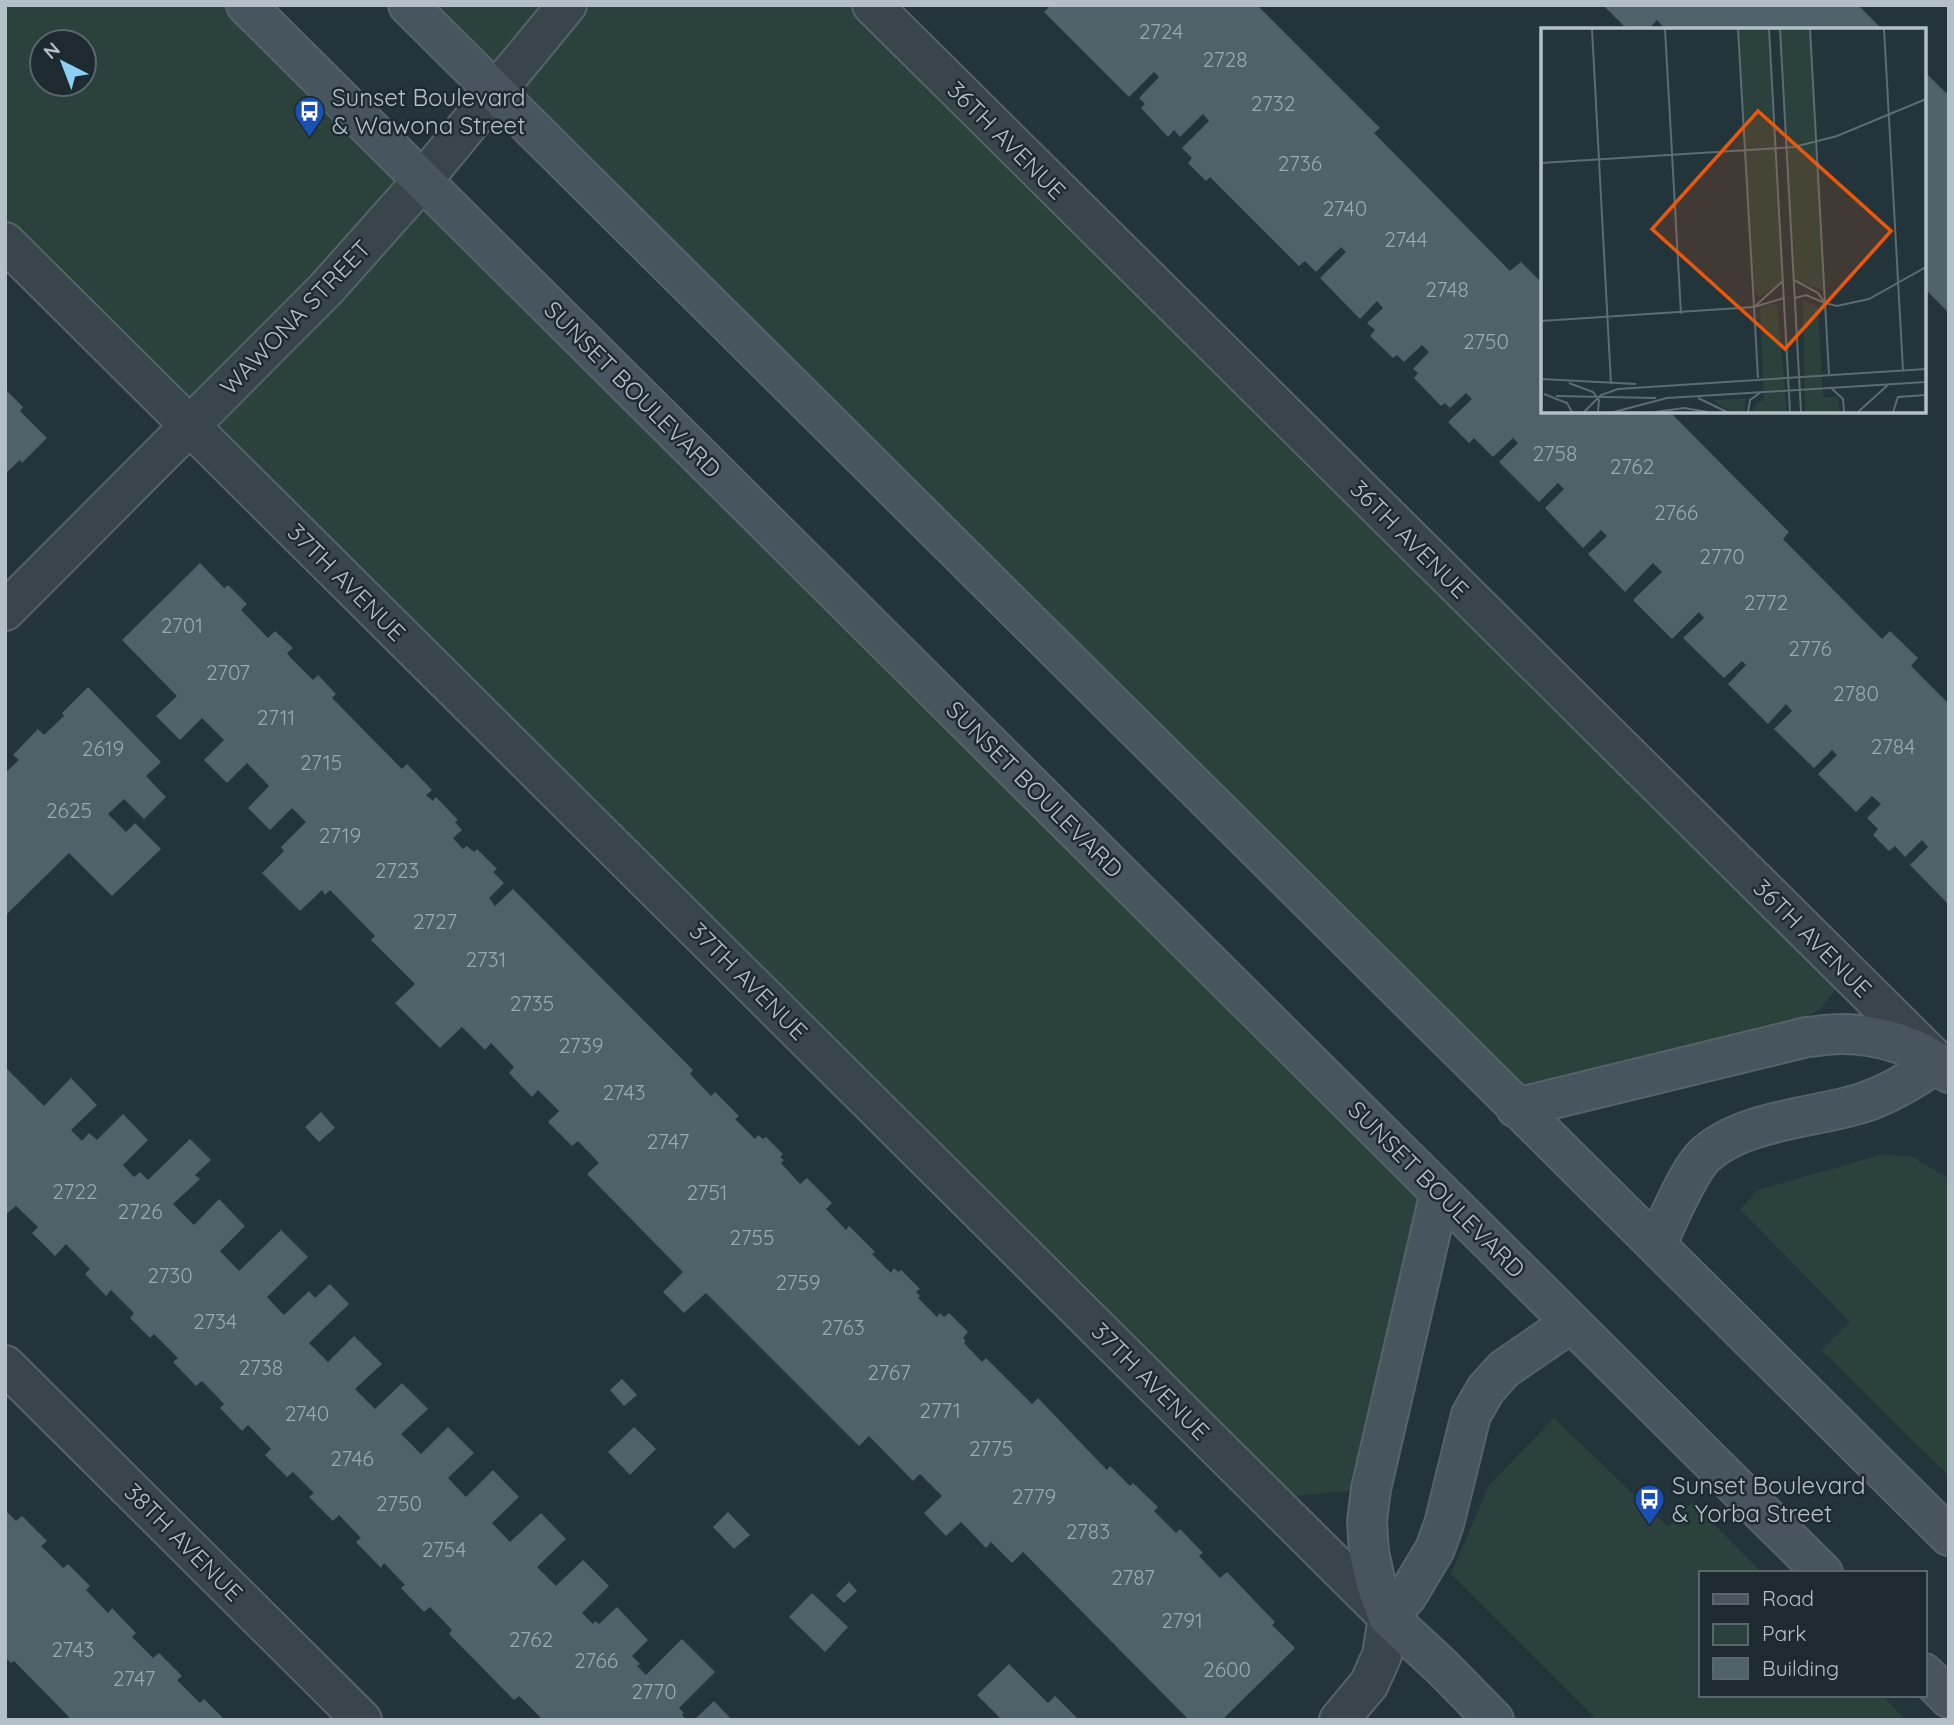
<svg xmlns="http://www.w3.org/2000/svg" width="1954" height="1725" font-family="Quicksand,sans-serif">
<rect width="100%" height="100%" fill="#24343b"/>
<path fill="#2a413c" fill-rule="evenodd" d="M5,5H246L1437,1189L1371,1489L1269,1498L5,242ZM42,42H84V84H42Z
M408,5H876L1849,974L1820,1009L1758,1049L1516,1108Z
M1884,1154L1913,1157L1949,1179V1476L1821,1350L1850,1322L1740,1209L1758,1190Z
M1554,1418L1668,1527L1692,1502L1762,1573H1700V1695H1882L1906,1720H1597L1451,1574L1489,1485Z"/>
<path fill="#4f6169" d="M1051,5H1257L1380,128L1374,133L1510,271L1521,262L1543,284V411H1669L1789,532L1783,539L1882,639L1890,631L1918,658L1911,666L1949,704V905L1910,865L1928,847L1922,840L1905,857L1895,846L1889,851L1873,835L1878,829L1867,818L1881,804L1872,796L1856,812L1818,774L1837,755L1832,750L1814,768L1774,729L1792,711L1786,704L1768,724L1728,684L1746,665L1742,661L1724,678L1683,638L1704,618L1699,612L1672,639L1633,600L1662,572L1653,563L1625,592L1588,554L1607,536L1601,530L1583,548L1545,508L1564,489L1558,483L1539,502L1499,462L1518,443L1513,438L1493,457L1474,438L1469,443L1448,422L1472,399L1466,393L1450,408L1445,403L1441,406L1414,378L1418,373L1413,369L1429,352L1422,345L1404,362L1397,355L1393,358L1370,336L1375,330L1367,323L1383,308L1377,301L1360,319L1320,278L1346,252L1341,247L1316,272L1305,261L1299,266L1210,177L1206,181L1188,163L1192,158L1182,148L1209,121L1203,114L1180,137L1174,130L1168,137L1141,108L1145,104L1139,98L1159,77L1154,72L1129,97L1044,12Z
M1603,5H1858L1883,30H1666L1657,20L1648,30H1628Z
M1924,71L1946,93L1949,91V313L1924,288Z
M5,389L23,407L20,411L47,438L22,463L20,460L5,474Z
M200,563L224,588L228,585L247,604L241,610L268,638L275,631L293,648L287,653L291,658L313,680L318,675L336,694L332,698L336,702L402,769L407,764L432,790L426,795L433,801L436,797L458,820L455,822L462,830L453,838L463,849L467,846L474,852L477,849L497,869L493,872L504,883L489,898L495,906L513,889L693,1070L690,1074L711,1096L715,1092L739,1116L735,1119L755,1139L758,1135L763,1139L766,1137L783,1154L780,1157L784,1160L781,1163L800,1184L807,1178L832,1203L826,1209L846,1230L849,1226L875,1252L872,1254L891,1273L894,1268L898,1272L901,1270L920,1289L916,1292L920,1296L918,1298L937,1317L940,1313L944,1317L949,1313L968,1332L963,1338L966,1341L964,1343L982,1362L986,1358L1032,1404L1038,1398L1107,1470L1110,1466L1130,1486L1133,1483L1158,1507L1154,1511L1176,1533L1180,1529L1203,1553L1199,1556L1220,1578L1227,1572L1275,1622L1272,1625L1295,1648L1222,1720H1189L1023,1552L1012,1563L991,1542L986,1548L961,1522L946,1536L924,1513L942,1496L920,1474L913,1481L869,1436L859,1446L706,1293L684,1313L663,1292L683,1272L587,1174L599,1163L578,1141L572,1146L548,1122L559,1111L538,1090L532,1097L509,1073L514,1067L491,1043L485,1050L462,1027L440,1048L395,1003L415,984L371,940L375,936L330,890L325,895L322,890L300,911L262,873L284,851L281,847L306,822L292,808L270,830L248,808L269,786L247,763L227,783L204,760L224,740L202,718L180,740L156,716L177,696L122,640Z
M88,687L161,762L146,776L166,797L144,819L124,799L108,814L126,832L135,823L161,849L112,896L69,853L5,916V773L19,760L13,755L38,729L44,735L64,716L62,713Z
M5,1067L44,1106L71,1078L97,1105L71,1130L82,1141L89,1133L97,1140L123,1114L148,1140L123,1165L134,1177L140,1172L148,1180L190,1139L211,1160L195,1175L200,1179L173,1204L194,1225L219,1199L245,1226L220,1251L239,1271L281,1230L308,1257L267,1297L284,1315L309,1291L315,1298L330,1284L349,1304L309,1343L328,1362L354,1336L382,1364L355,1389L375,1409L402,1383L428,1409L401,1434L421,1454L448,1427L474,1453L448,1478L466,1497L493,1470L519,1497L492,1523L510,1542L541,1513L566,1539L537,1567L556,1586L583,1560L609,1586L582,1613L593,1624L595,1621L599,1624L617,1607L648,1640L632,1656L640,1664L637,1666L646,1675L682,1639L715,1672L679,1708L684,1713L682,1715L686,1720H543L519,1696L514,1700L449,1634L452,1630L430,1607L424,1612L401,1588L405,1585L384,1563L381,1568L356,1542L361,1538L339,1515L333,1521L309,1497L314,1493L293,1472L287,1477L265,1455L271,1449L248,1425L242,1431L220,1408L224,1404L202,1381L196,1386L173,1362L178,1358L154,1334L150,1338L130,1318L134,1313L111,1290L106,1296L85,1274L90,1269L66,1244L55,1256L32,1233L38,1227L16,1206L5,1215Z
M321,1112L335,1128L319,1142L305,1127Z
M622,1379L637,1395L624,1406L610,1390Z
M634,1427L656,1449L630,1475L608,1452Z
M5,1510L16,1521L22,1516L47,1541L41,1546L63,1568L68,1564L90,1586L86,1590L108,1613L112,1608L136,1633L132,1637L153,1658L159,1653L182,1676L177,1680L200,1703L204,1699L225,1720H66L69,1717L14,1661L11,1663L5,1657Z
M728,1512L750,1535L734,1549L713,1527Z
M849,1582L857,1591L844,1603L836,1595Z
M812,1593L848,1627L825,1652L789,1617Z
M1009,1664L1048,1703L1055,1696L1079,1720H1002L977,1695Z
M714,1701L732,1720H694Z"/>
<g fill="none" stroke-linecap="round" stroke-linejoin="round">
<defs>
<path id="minor" d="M872,5L1937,1061
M5,242L1388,1617L1382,1655L1369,1684L1339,1720
M5,611L326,289L423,180L567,5
M5,1365L362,1720"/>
<path id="secondary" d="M246,5L1823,1573
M408,5L1949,1536
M1516,1108L1807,1037C1818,1036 1830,1034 1841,1034C1878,1034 1922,1046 1949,1073
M1440,1192L1371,1489L1367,1521L1369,1552L1376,1584L1388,1617L1442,1667L1494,1720
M1656,1245C1667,1223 1688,1171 1705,1155C1743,1120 1814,1118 1862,1103C1890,1094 1914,1079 1938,1062
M1388,1617L1407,1596L1435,1549L1444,1524L1471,1415L1486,1389L1504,1369L1571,1323
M1924,1673L1949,1698"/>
</defs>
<use href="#minor" stroke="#566369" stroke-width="42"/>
<use href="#secondary" stroke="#566369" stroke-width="42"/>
<use href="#minor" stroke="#38454b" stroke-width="38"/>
<use href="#secondary" stroke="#46555e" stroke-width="38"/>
</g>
<defs>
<symbol id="bus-pin" viewBox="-11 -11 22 30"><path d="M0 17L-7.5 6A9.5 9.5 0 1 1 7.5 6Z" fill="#1a4fb4" stroke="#1d2a30"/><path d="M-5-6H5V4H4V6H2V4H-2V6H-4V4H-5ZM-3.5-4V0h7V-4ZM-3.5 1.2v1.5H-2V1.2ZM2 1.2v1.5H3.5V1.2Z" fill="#fff"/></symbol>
</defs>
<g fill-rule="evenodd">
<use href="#bus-pin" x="292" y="94" width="35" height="47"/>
<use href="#bus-pin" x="1632" y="1482" width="35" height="47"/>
</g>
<g text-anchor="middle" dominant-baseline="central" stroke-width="5" stroke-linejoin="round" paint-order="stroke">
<g font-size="21" fill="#9aa8b0">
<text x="1161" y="31">2724</text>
<text x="1225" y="59">2728</text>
<text x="1273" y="103">2732</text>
<text x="1300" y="163">2736</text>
<text x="1345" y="208">2740</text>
<text x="1406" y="239">2744</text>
<text x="1447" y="289">2748</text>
<text x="1486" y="341">2750</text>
<text x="1555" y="453">2758</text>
<text x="1632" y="466">2762</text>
<text x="1676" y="512">2766</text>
<text x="1722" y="556">2770</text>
<text x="1766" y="602">2772</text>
<text x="182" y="625">2701</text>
<text x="1810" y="648">2776</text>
<text x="228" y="672">2707</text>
<text x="1856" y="693">2780</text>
<text x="276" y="717">2711</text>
<text x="1893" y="746">2784</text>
<text x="103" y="748">2619</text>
<text x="321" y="762">2715</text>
<text x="69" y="810">2625</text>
<text x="340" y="835">2719</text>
<text x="397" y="870">2723</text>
<text x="435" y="921">2727</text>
<text x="486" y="959">2731</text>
<text x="532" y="1003">2735</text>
<text x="581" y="1045">2739</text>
<text x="624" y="1092">2743</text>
<text x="668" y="1141">2747</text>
<text x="75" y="1191">2722</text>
<text x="707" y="1192">2751</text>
<text x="140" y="1211">2726</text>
<text x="752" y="1237">2755</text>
<text x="170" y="1275">2730</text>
<text x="798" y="1282">2759</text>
<text x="215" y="1321">2734</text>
<text x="843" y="1327">2763</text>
<text x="261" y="1367">2738</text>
<text x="889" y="1372">2767</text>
<text x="940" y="1410">2771</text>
<text x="307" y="1413">2740</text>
<text x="991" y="1448">2775</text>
<text x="352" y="1458">2746</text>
<text x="1034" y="1496">2779</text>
<text x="399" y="1503">2750</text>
<text x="1088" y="1531">2783</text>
<text x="444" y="1549">2754</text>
<text x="1133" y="1577">2787</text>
<text x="1182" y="1620">2791</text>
<text x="531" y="1639">2762</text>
<text x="73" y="1649">2743</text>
<text x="596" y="1660">2766</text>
<text x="1227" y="1669">2600</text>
<text x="134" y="1678">2747</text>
<text x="654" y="1691">2770</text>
</g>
<g font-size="24" fill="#b3c0c7" stroke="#1d2a30" text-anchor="start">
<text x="332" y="97">Sunset Boulevard<tspan x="332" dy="28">&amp; Wawona Street</tspan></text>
<text x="1672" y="1485">Sunset Boulevard<tspan x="1672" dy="28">&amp; Yorba Street</tspan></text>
</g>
<g font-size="24" fill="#b3c0c7" stroke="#1d2a30">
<text transform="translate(1007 140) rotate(45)">36TH AVENUE</text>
<text transform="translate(295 317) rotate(-46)">WAWONA STREET</text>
<text transform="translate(633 389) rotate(45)">SUNSET BOULEVARD</text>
<text transform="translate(1410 539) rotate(45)">36TH AVENUE</text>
<text transform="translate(347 582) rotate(45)">37TH AVENUE</text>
<text transform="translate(1035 789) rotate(45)">SUNSET BOULEVARD</text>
<text transform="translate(1813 938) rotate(45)">36TH AVENUE</text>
<text transform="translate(749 981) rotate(45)">37TH AVENUE</text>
<text transform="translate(1437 1189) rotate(45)">SUNSET BOULEVARD</text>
<text transform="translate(1151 1381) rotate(45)">37TH AVENUE</text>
<text transform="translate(184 1542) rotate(45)">38TH AVENUE</text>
</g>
</g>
<g transform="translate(1541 28)">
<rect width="385" height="385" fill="#24343b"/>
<path d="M197,1H228L242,253L219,269L212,263ZM239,1H269L283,263L253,252ZM262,272L277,279L282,369H296L299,384H264ZM236,275L246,384H212L216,375L223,372L219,279ZM205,370L203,384H190L172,372Z" fill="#2a413c"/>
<path fill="none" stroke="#5d6c73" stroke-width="2" d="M51,1L70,356M124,1L140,286M228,1L249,384M239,1L260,384M269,1L284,275L296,278L328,271L385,239M343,1L362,342M0,135L253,119L296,108L385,71M253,252L277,265L284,275M254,270L265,267L284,275M284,275L288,346M213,279L217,350M213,279L242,253M213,279L243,270M0,293L213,279L197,1M0,351L95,356M28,355L52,364L58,372L57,384M289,359L302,371L303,384M3,366L26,375L31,384M15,368L115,370M157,370L186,384M43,384L60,367L77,361L385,341M73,384L126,370L385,354M114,384L143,380L167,384M207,384L209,372L220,364M317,384L348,356M352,384L357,369L385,367"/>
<path fill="#e8590c" fill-opacity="0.15" stroke="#e8590c" stroke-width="3.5" d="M217,83L350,203L244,321L111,201Z"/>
<rect width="385" height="385" fill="none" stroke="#b3c0c7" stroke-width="3.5"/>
</g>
<rect width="1954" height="1725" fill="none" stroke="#b3c0c7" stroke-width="14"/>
<rect x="1699" y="1571" width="228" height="126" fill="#1d2a30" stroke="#59666c" stroke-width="2"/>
<rect x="1713" y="1594" width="35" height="10" fill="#46555e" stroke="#59666c" stroke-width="2"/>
<text x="1762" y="1606" font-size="21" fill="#b3c0c7">Road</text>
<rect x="1713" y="1624" width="35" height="21" fill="#2a413c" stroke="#59666c" stroke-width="2"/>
<text x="1762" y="1641" font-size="21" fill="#b3c0c7">Park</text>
<rect x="1713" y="1658" width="35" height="21" fill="#4f6169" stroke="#59666c" stroke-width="2"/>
<text x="1762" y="1676" font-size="21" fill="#b3c0c7">Building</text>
<g transform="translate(63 63) rotate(318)"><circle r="33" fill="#1d2a30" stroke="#59666c" stroke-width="2"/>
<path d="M0-5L12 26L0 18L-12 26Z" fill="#8dcff2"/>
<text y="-10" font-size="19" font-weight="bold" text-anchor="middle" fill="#b3c0c7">N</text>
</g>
</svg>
